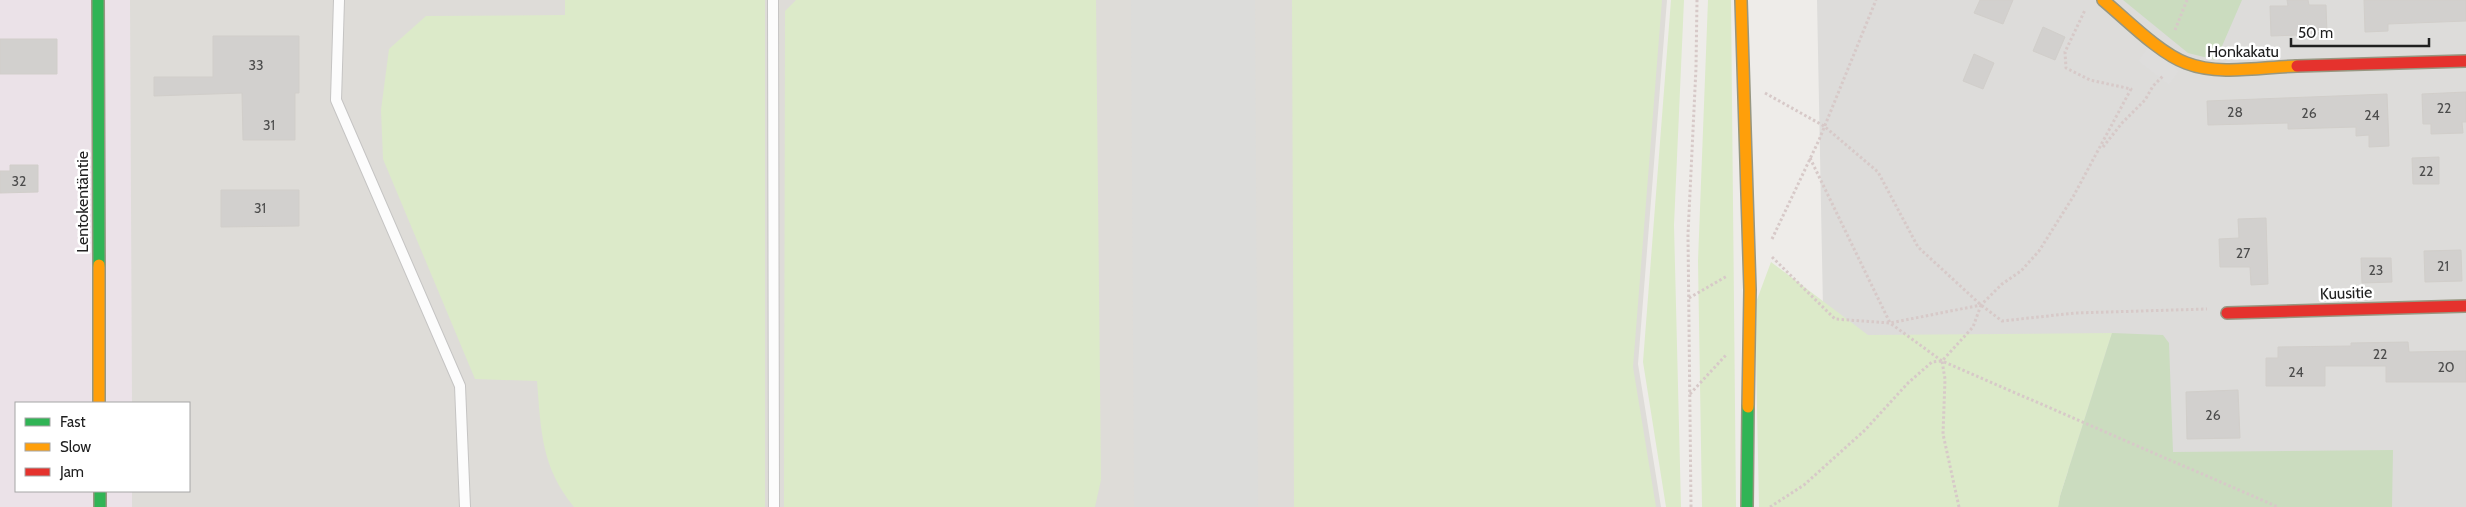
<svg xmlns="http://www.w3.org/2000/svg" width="2466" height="507" font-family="Cabin,sans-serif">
<rect width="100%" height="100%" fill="#eeece9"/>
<path fill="#dddcda" d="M1817,0H2466V507H2150L1824,360Z"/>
<path fill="#ebe2e8" d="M0,0H298L132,320V403H16V491H132V507H0Z"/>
<path fill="#dedcd8" d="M130,0H1667L1638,364L1661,507H132V491H189V403H132Z"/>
<path fill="#dceac9" d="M565,0H765V507H574C541,467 541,430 537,381L475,379L383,159L381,110L389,49L426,16L565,15Z
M796,0H1096L1101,480L1095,507H784L785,11Z
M1292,0H1662L1633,367L1656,507H1294Z
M1671,0H1684L1674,225L1681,507H1666L1643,362Z
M1708,0H1731L1736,507H1702L1698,261Z
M1771,262L1868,335L2112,333L2060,496L2058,507H1759L1755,305Z"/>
<path fill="#cbdcbf" d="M2123,0H2242L2216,60L2188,53Z
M2112,333L2163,335L2169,343L2173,452L2393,450L2392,507H2058L2060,496Z"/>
<path fill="#dedddc" d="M2148,47L2179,71L2169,85L2138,61Z"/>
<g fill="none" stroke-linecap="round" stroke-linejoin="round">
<path stroke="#dcdcda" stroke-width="50" d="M1179,507L1193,469L1196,438"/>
<path stroke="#dcdcda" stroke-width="124" d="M1193,0L1196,507"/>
</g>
<path fill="#d2d0ce" stroke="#d1ceca" d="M1980,0H2013L2003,24L1974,13Z
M2287,0H2308L2309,5H2326L2327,34L2271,36L2270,6H2288Z
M2364,0H2466V21L2388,24V31L2365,32Z
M2043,27L2065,37L2055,60L2033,51Z
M213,36H299V93H295V140H243L242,93L154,96V77H213Z
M0,39H57V74H0Z
M1974,54L1994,63L1983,89L1963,81Z
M2466,92V122H2462L2463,133L2431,134V124H2423L2422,94Z
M2387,94L2389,146L2369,147V135L2356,136V127L2288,129V123L2208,125L2207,101Z
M2439,157V184H2413L2412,158Z
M10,165H38V192L0,193V171H10Z
M221,190H299V226L221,227Z
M2266,218L2268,284L2251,285L2250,267H2220L2219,239L2239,238L2238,219Z
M2461,250L2462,281L2425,282L2424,251Z
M2361,258H2391L2392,282L2362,283Z
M2408,342L2409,352L2466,351V382H2386V366H2325V386H2266V358H2278V347L2351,346V343Z
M2238,390L2240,438L2187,439L2186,392Z"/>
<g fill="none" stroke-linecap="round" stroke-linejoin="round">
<defs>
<path id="lane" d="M339,0L336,100L460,386L465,507
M773,0L774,507"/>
<path id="fast" d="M98,0L99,265
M100,491V507
M1747,507L1748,407"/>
<path id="slow" d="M1741,0L1750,290L1748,407
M2103,0C2126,19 2159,53 2186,63C2219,76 2262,67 2297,66
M99,265V403"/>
<path id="jam" d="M2297,66L2466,61
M2227,313L2466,306"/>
</defs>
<use href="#lane" stroke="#c5c4c3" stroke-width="12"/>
<use href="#fast" stroke="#979781" stroke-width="14"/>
<use href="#slow" stroke="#979781" stroke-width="14"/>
<use href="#jam" stroke="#979781" stroke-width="14"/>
<path stroke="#d7c9c8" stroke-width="3" stroke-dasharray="2.5 2.5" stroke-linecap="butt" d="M2175,30L2187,0
M1765,93L1824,126L1878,172L1918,247L1981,305L2002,321L2075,313L2207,309
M2103,147L2122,123L2145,100L2153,86L2163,76
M1810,158L1890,323L1942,361L2278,507
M1772,239L1819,140L1876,0
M1772,257L1835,319L1890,323L1981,305L2002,284L2021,271L2039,251L2073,197L2131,89L2090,80L2066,68L2065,52L2085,10
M1689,298L1727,276
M1690,394L1726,355
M1691,507L1688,234L1696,68L1697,0
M1770,507L1804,485L1865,430L1908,383L1932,362L1942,361
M1959,507L1943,434L1945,379L1942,361L1973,327L1981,305"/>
<use href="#lane" stroke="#fcfcfc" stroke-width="10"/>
<use href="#fast" stroke="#30b455" stroke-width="11"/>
<use href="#slow" stroke="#ff9f0a" stroke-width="11"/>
<use href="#jam" stroke="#e5322d" stroke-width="11"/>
</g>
<g text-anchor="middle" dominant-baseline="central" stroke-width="5" stroke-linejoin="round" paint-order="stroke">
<g font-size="14" fill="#4c4c4c">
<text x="256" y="65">33</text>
<text x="2444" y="108">22</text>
<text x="2235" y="112">28</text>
<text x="2309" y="113">26</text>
<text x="2372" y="115">24</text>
<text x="269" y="125">31</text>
<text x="2426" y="171">22</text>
<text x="19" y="181">32</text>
<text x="260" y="208">31</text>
<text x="2243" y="253">27</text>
<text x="2443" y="266">21</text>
<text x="2376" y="270">23</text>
<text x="2380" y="354">22</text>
<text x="2446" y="367">20</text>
<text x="2296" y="372">24</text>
<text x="2213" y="415">26</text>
</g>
<g font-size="16" fill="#202020" stroke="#fff">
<text x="2243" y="51">Honkakatu</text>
<text transform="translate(82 202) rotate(-90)">Lentokentäntie</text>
<text transform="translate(2346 293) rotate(-2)">Kuusitie</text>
</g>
</g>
<rect x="15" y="402" width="175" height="90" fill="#ffffff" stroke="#a6a6a6"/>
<rect x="25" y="418" width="25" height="8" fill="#30b455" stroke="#a6a6a6"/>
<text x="60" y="427" font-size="15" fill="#202020">Fast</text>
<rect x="25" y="443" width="25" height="8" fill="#ff9f0a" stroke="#a6a6a6"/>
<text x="60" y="452" font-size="15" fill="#202020">Slow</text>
<rect x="25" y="468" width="25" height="8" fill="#e5322d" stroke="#a6a6a6"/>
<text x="60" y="477" font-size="15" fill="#202020">Jam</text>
<path d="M2291 38v8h138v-8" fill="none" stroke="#202020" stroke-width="2.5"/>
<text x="2298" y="38" font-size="15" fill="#202020" stroke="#ffffff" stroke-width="4" paint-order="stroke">50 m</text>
</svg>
